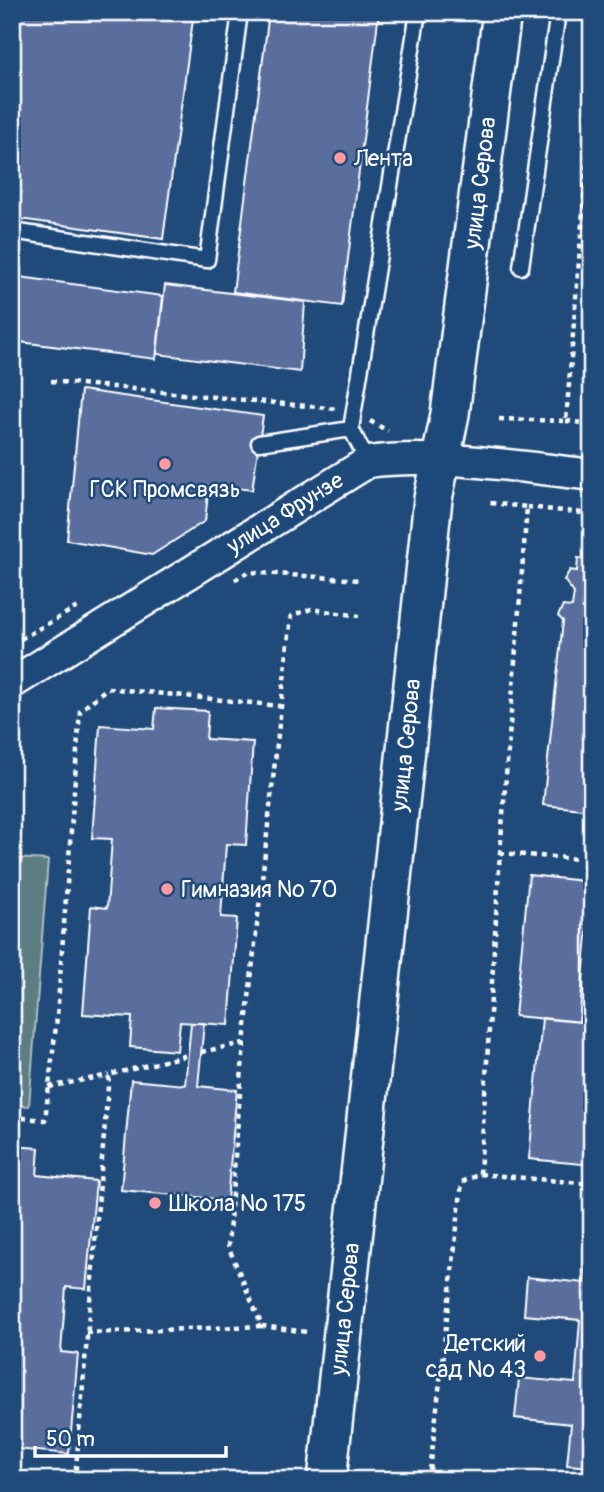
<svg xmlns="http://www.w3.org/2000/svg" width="604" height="1492" font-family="Pangolin,sans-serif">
<rect width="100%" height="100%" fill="#1f4a7a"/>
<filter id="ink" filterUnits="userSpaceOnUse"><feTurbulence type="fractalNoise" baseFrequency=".0143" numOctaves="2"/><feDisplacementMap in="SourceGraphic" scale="14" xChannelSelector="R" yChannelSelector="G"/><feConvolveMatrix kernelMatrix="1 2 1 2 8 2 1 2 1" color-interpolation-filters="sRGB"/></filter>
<g filter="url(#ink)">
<path fill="#5c7e83" stroke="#aebec1" stroke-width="2" d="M12,858L48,860L29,1106L12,1105Z"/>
<path fill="#5a6e9e" stroke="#fff" stroke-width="2" d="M12,12H194L163,239L12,218Z
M269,12H379L342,306L233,292Z
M12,276L163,296L156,359L12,341Z
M165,285L305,302L300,372L157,354Z
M81,390L263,416L252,490L209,485L205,521L152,555L67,540Z
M578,558L592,560V810L543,805L563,621L558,616L563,606L572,607L574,593L564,580L570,570L577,571Z
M156,708L208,711L206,739L253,742L246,845L226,844L221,917L237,918L229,1025L180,1022L177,1051L130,1047L132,1017L83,1014L91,906L107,908L112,839L92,838L100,725L154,729Z
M529,875L592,882L579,1022L515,1016Z
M542,1018L592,1023V1165L529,1159Z
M191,1023H204L198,1086L237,1090L227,1200L121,1190L131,1080L185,1085Z
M12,1146L39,1148L37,1175L96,1181L86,1289L66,1287L61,1352L78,1354L69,1454L16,1449L14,1470Z
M589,1232L592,1233V1467L567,1465L571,1424L515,1418L519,1378L575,1383L580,1320L524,1315L527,1277L584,1283Z"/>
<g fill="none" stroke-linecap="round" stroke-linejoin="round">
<defs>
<path id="service" d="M12,231L207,260L240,12
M521,267L558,12
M259,443L351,429
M368,462L351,429L418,12"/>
<path id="minor" d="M12,683L368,462C437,453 522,467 592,475"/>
<path id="tertiary" d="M327,1480L433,499L450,414L502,12"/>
</defs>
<use href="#service" stroke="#fff" stroke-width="19"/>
<use href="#minor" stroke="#fff" stroke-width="35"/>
<use href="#tertiary" stroke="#fff" stroke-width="42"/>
<path stroke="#fff" stroke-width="4.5" stroke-dasharray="5 5" stroke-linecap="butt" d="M51,381L337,409
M499,419L566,421L592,99
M370,421L388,431
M566,421L592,424
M527,507L592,514
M235,580L248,572L361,580
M12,644L79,606
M500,853L592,860
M244,1043L228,1246L262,1326L307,1332
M201,1052L244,1043L291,616L311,609L359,616
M49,1087L109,1075
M12,1117L45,1120L57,1017L80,711L107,688L280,706
M480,1174L592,1184
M86,1333L262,1326
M75,1480L109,1075L188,1055
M429,1480L462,1182L480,1174L500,853L527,507L490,503"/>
<use href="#service" stroke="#1f4a7a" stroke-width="14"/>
<use href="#minor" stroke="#1f4a7a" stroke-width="30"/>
<use href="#tertiary" stroke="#1f4a7a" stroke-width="37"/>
</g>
</g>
<g fill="#ff9aa2" stroke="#1f4a7a" stroke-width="2.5">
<circle cx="340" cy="158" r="7"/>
<circle cx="165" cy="464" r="7"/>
<circle cx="167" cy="889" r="7"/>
<circle cx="155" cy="1203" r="7"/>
<circle cx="540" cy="1356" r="7"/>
</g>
<g text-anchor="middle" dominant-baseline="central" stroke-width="5" stroke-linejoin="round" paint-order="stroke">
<g font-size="23" fill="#fff" stroke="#1f4a7a" text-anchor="start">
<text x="354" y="158">Лента</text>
<text x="165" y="489" text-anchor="middle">ГСК Промсвязь</text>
<text x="181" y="889">Гимназия № 70</text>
<text x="169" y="1203">Школа № 175</text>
<text x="526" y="1343" text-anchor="end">Детский<tspan x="526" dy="26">сад № 43</tspan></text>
</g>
<g font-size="23" fill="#fff" stroke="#1f4a7a">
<text transform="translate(480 183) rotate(-83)">улица Серова</text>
<text transform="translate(285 513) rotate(-32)">улица Фрунзе</text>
<text transform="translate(406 745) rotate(-84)">улица Серова</text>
<text transform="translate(345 1309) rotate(-84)">улица Серова</text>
</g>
</g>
<rect width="604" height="1492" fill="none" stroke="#1f4a7a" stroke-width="42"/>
<rect x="21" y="21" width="562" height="1450" fill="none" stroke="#fff" stroke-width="2.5" filter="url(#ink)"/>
<path d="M35 1446v10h191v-10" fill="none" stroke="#ffffff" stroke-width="3.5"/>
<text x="46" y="1446" font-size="21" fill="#ffffff" stroke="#1f4a7a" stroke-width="5" paint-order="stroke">50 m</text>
</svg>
